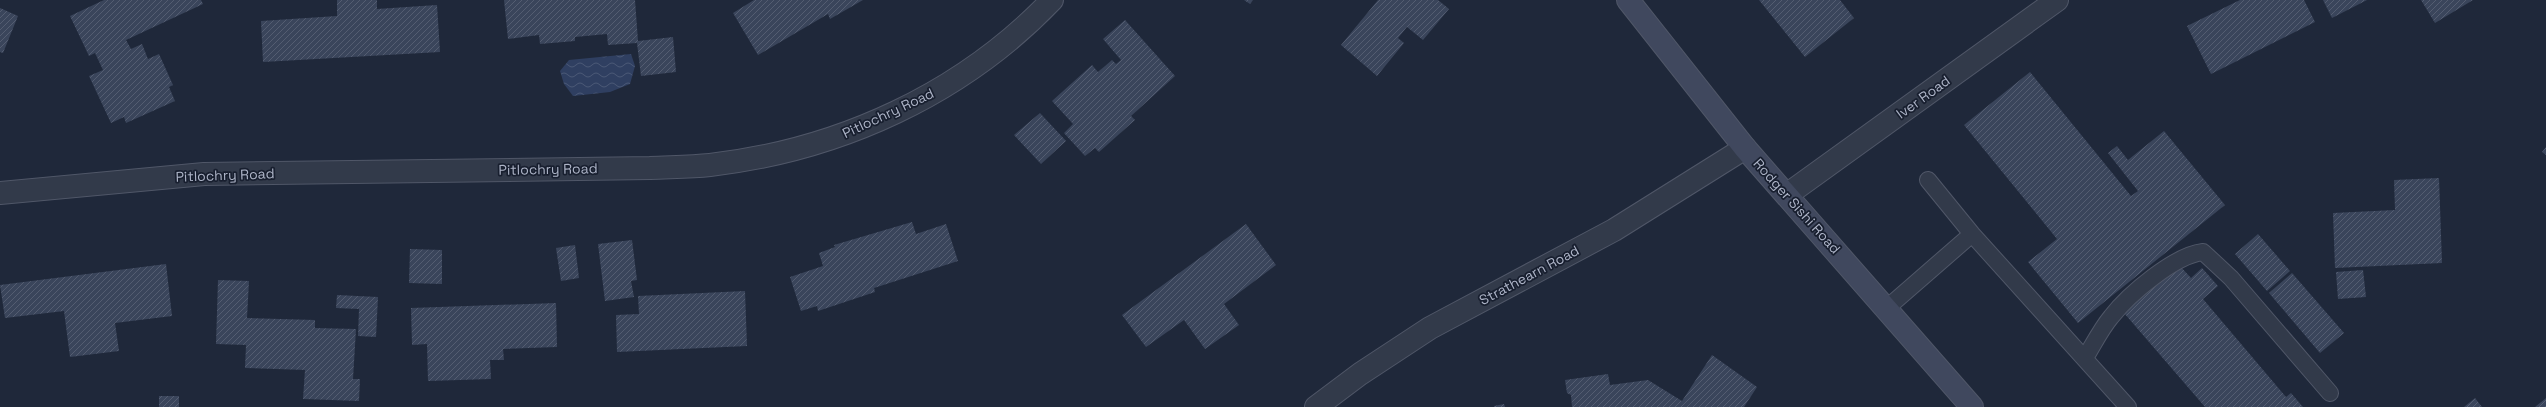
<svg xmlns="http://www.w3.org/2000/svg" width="2546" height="407" font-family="'Space Grotesk',sans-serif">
<defs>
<pattern id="water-waves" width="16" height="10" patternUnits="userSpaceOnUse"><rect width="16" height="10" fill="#2f3f61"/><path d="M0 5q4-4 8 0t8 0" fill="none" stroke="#4a5876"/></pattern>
<pattern id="building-hatch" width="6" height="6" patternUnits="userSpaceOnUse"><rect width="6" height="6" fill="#3a455b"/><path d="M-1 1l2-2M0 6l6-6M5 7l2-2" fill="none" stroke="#545d71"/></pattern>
</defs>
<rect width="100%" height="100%" fill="#1f283a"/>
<path fill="url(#water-waves)" d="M631,54L635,66L630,84L610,92L573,96L564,84L560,71L569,60Z"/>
<path fill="url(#building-hatch)" d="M104,0H201L203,4L126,40L131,49L142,44L148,59L159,54L173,85L169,87L175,101L126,123L124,117L111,123L89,76L103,70L95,53L89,56L70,16Z
M337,0H377V9L437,5L440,52L263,62L261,21L337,16Z
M504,0H635L638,41L673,37L676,72L641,76L637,43L608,45L607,34L575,37V41L540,44L539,35L508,39Z
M754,0H863L830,19L828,14L758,55L733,13Z
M1244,0H1253L1250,4Z
M1378,0H1438L1449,9L1423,40L1407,27L1398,38L1404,43L1377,76L1341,45Z
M1759,0H1840L1854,18L1805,57Z
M2240,0H2304L2315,22L2211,74L2187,26Z
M2323,0H2367L2332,18Z
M2421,0H2473L2435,23Z
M0,8L18,16L3,53L0,52Z
M1125,20L1175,76L1131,116L1135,120L1099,152L1095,148L1085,156L1064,133L1073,124L1052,101L1092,65L1098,72L1112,60L1116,64L1121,60L1103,39Z
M2030,72L2131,196L2138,191L2108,153L2117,146L2128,160L2164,131L2225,205L2078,323L2028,262L2057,239L1964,125Z
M1040,113L1066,141L1041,164L1014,135Z
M2546,147V155L2542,152Z
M2439,178L2442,263L2335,268L2333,213L2395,210L2394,180Z
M912,222L916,234L946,224L958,261L874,288L875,292L818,311L817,306L801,311L790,277L823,266L819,253L835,247L834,245Z
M1246,224L1276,265L1224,304L1239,325L1205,349L1184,320L1146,347L1122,315Z
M2258,234L2290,271L2267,291L2235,254Z
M632,240L637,280L631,281L634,297L605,301L598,244Z
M575,245L579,278L561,281L556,248Z
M410,249L442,250V284L409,283Z
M166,264L172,316L115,323L119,351L70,357L64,311L5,318L0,285Z
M2179,265L2191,278L2202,268L2218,286L2203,299L2286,397L2291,393L2303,407H2205L2124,313Z
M2363,270L2366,297L2338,299L2336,272Z
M2292,273L2344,333L2320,353L2269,293Z
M218,280L249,281L247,318L315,320V328L356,329L353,379H360L359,401L303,399L305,370L245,368L246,345L216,344Z
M745,291L747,346L617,352L616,315L639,314L638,296Z
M337,295L378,297L376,337L358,336L359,309L336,308Z
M556,303L557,347L503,349L504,360H490L491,379L428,381L427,344L412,345L411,308Z
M1712,355L1757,387L1744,407H1572L1571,395L1567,393L1565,380L1608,374L1610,385L1648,380L1682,401Z
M159,396H179V407H159Z
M2475,398L2482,407H2464Z
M2546,398V407H2535Z
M1504,404L1505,407H1494V406Z"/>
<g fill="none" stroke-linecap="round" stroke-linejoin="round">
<defs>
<path id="service" d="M1928,180L1972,234L2128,407
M1887,308L1972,234
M2085,358C2093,345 2101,329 2111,317C2129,294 2175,255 2203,252L2231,278L2330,393"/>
<path id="minor" d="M1788,194L2057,0
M1316,407L1360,374L1430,328L1614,230L1745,148"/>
<path id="tertiary" d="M0,193L204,174L650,168C670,167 691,167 710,165C840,150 962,94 1052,0"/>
<path id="secondary" d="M1628,0L1745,148L1972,407"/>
</defs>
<use href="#service" stroke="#505768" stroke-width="18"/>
<use href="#minor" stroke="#505768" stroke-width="24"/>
<use href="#tertiary" stroke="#505768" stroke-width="24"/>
<use href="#secondary" stroke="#505768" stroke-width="24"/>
<use href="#service" stroke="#323a4a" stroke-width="16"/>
<use href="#minor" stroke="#323a4a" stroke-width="22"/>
<use href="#tertiary" stroke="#323a4a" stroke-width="22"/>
<use href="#secondary" stroke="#40485e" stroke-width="22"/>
</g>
<g text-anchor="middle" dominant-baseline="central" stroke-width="3.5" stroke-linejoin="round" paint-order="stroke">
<g font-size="14" fill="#adb4c7" stroke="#181f2f">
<text transform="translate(1923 97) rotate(-36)">Iver Road</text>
<text transform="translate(888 113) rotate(-25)">Pitlochry Road</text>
<text transform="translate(548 169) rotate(-1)">Pitlochry Road</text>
<text transform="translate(225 175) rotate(-2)">Pitlochry Road</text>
<text transform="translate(1797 206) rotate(48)">Rodger Sishi Road</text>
<text transform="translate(1529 275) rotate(-28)">Strathearn Road</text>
</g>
</g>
</svg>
